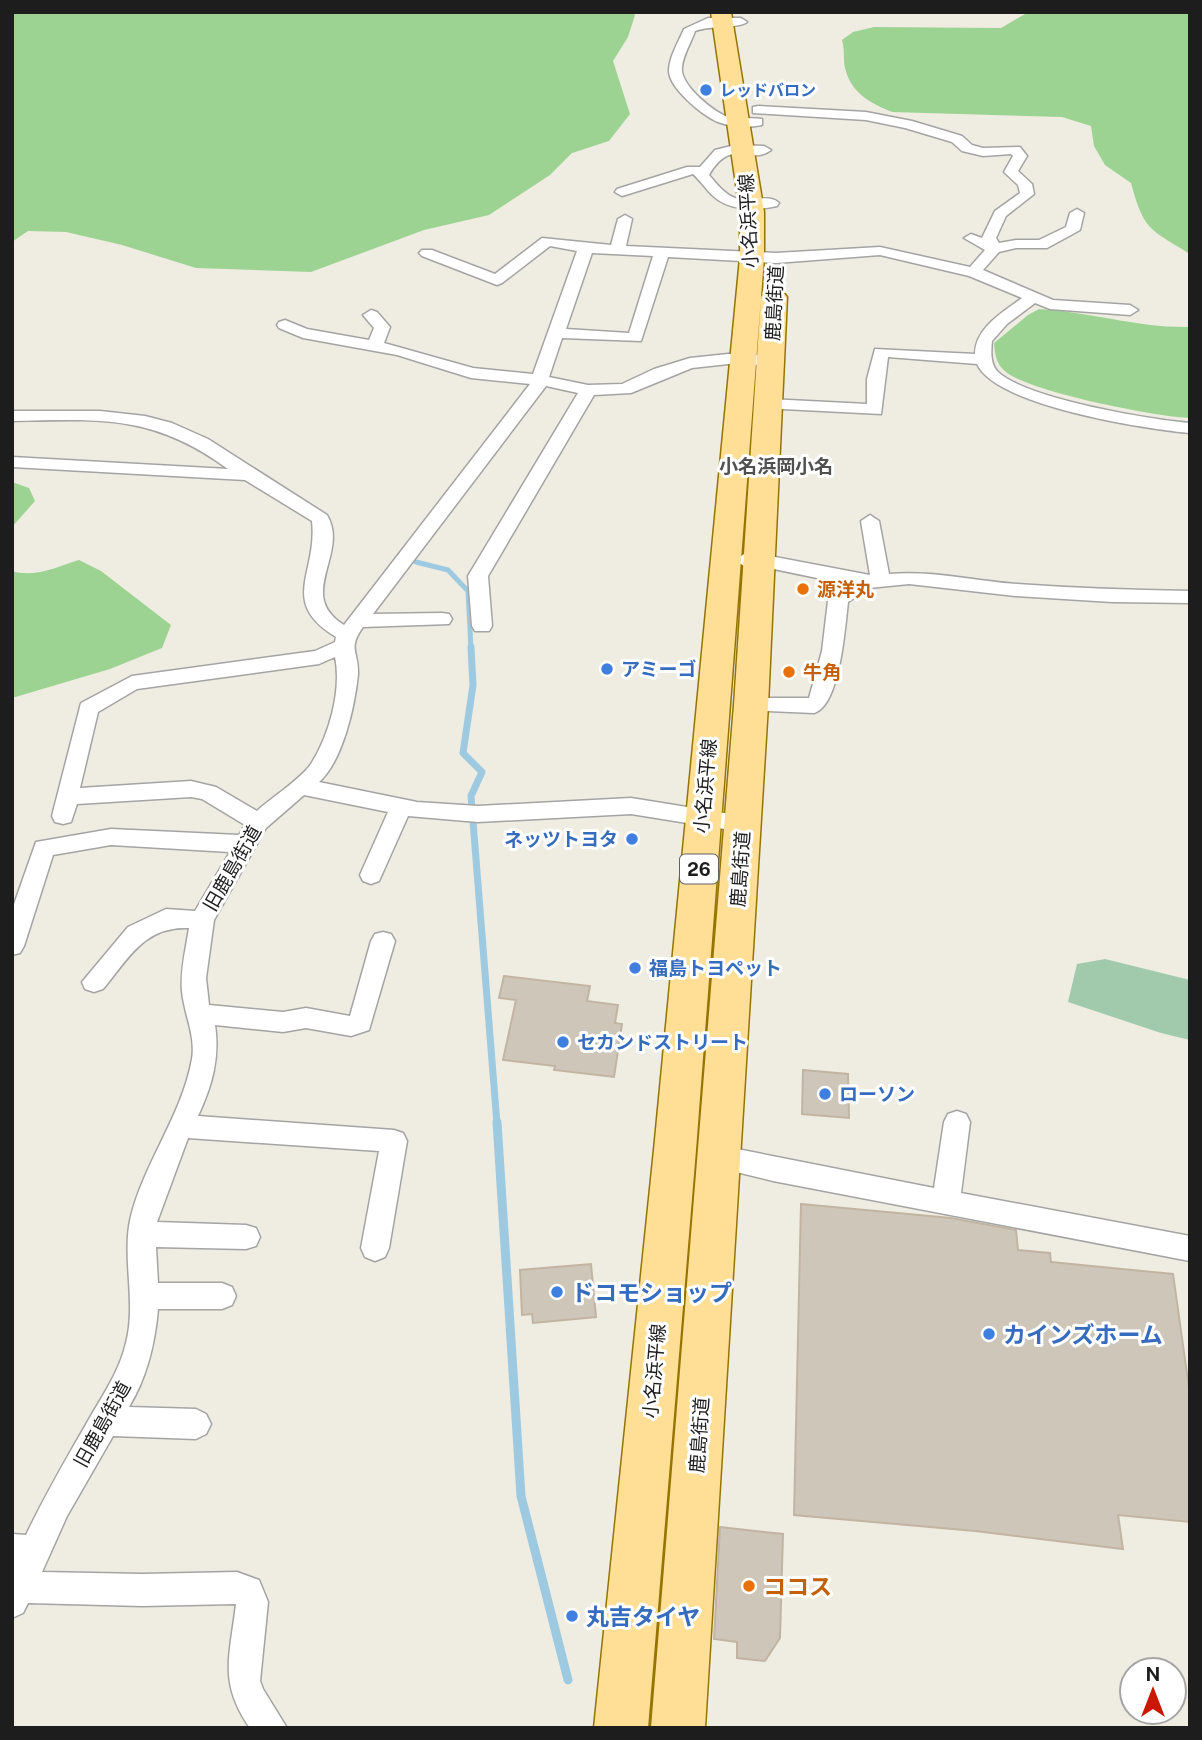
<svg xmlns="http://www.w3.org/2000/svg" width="1202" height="1740" font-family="'Public Sans','Noto Sans JP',sans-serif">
<rect width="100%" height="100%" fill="#efece1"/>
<path fill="#9dd392" d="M12,12H631L635,15L628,37L613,61L630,114L609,141L572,153L550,175L489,215L424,230L311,272L196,268L122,245L66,232L28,231L12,242Z
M1036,12H1190V254C1150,229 1144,231 1131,183L1105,165L1094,146L1091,126L1062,117L892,112C870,103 851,93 845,68C843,59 845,50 842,40L853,32L874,27L1001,28L1025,14Z
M1039,309C1090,312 1139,328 1190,327V418C1156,417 1030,392 1006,372C996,364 995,355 994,343L1028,315Z
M12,482L29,488L35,501L12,527Z
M79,560L101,571L171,625L162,648L110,669L12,698V571C34,578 57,567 79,560Z"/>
<path fill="#a0caab" d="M1105,959L1190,980V1040L1161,1033L1068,1002L1077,964Z"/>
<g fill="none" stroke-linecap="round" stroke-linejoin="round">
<path stroke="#9dcae1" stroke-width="5" d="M416,562L448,570L468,591L471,649"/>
<path stroke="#9dcae1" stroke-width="7" d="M471,647L473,685L463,753L482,772L471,796L497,1124"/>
<path stroke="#9dcae1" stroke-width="9" d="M497,1122L521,1496L568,1680"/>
</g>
<path fill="#cfc6ba" stroke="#c2b4a2" stroke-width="2" d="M504,976L590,986L587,1001L618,1005L615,1023L622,1024L614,1077L554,1070L555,1066L503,1060L516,1000L499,998Z
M803,1070L848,1074L849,1118L802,1114Z
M801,1204L951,1218L1016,1230L1018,1250L1050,1253L1051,1262L1173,1274L1190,1395V1522L1118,1515L1123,1549L975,1531L794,1515Z
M591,1264L596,1317L533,1323L532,1314L522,1315L520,1270Z
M720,1527L783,1534L780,1638L765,1661L737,1658V1642L714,1639Z"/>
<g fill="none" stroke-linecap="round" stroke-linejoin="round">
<defs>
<path id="street" d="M708,18H741L747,22C737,29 711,25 695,31C691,43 683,55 682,67C679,84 714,113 729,117C739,120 751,117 762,119V125C748,128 731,127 718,122C703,116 669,88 669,71C669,57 679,41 684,29Z
M758,106L866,112L912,121L962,136L972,145L983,148L1020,147L1027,156L1018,171L1032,184L1034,194L1006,216L996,238L999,243L1016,240H1039L1066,227L1070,213L1077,209L1084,213L1080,230L1047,248H1016L999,252L983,270L1053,300L1130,305L1138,310L1130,315L1050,309L1035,303L1007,324L992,341C991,351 990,364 998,372C1028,399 1147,419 1190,423V433C1145,429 996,406 977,364L888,357L881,414L763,408L761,404L769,399L867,404V379L875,349L975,354C975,328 1003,312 1022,298L969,276L880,255L776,263L668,257L641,341L562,338L549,377L588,385L622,384L654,369L690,358L728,354L761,355L769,360L761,365L728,364L692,368L631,393L594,395L488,576L492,626L489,631H475L472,626L468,576L578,393L546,386L373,614L442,613L449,614L452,619L449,624L363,627C347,649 359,652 358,674C355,705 343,761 319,782L417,802L478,806L631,798L743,816L751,818L754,824L751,830L743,832L631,814L478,822L408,816L379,881L371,884L363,881L360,875L388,812L304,795L266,828L214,920L206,978L209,1005L283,1012L306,1008L350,1016L371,941L375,934L383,932L391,934L395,941L369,1030L351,1036L306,1028L283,1032L215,1025C220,1058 212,1086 198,1116L394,1130L403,1133L407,1141L389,1248L385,1257L375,1261L365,1257L361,1248L379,1151L188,1138L157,1222L246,1225L256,1228L260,1237L256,1246L246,1249L156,1247L158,1283H222L232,1287L236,1296L232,1305L222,1309H158C155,1344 147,1377 129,1407L196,1409L206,1414L211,1424L206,1434L196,1439L113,1436L67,1516L42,1572L142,1574L237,1572L259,1580L268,1602L260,1681L263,1689L287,1728H250C218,1682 230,1656 236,1604L142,1606L28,1603L23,1613L12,1618V1534L26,1535C46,1493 69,1454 92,1414C105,1392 120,1369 126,1343C137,1302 121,1256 131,1216C145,1161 182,1115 192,1059C196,1036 184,1014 182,991C180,971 186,948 189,928C144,926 129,958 103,989L94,992L85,989L82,982L128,927L166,909L195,911L230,852L111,845L53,855L24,946L20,953L12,955V910L36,842L111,829L239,835L245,825L202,799L191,797L77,804L71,822L63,824L55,822L52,816L81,703L132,676L315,651L335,642L336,637C278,602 318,573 312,521L245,480L12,467V457L228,469C153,414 101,419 12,421V411H100L145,416L172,423L208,439L327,515C350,553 295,595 344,625L530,384L471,378L397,355L303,338L279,328L277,325L279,322L285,320L307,329L369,340L374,328L363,315L371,310L377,312L390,327L384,343L473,368L533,374L577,251L550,246L502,283L497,285L422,256L419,253L422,250H432L495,274L542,238L611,245L618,219L625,215L632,219L626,246L776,253L880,247L970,267L985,250L964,238L971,234L982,238L995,211L1020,193L1018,185L1004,172L1013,156L1011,154L983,156L962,151L952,142L905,128L866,120L753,113V107ZM592,253L653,256L629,333L566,329ZM335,657C342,690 329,736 311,764C301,779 271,798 257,811L216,787L191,781L80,788L98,712L137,689L319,664Z
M735,145L764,146L771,150C751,166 731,136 709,175C716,183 724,194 735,198C749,203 768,193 779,203L777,206C756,211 728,211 712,195C705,188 699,179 693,174L622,196L615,192L617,189L687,167H700L715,150Z
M870,515L879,521L889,574C931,570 975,581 1017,584C1075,588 1132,590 1190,591V603L1112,602L1015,596L909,584L869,588L848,602C845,627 840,706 814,713L744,710L741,705L744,700L751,698H809L822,651L828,601L838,589L846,584L759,566H744L735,560L744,554H759L870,575L861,521Z
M957,1111L966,1114L970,1122L961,1193L1190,1236V1261L773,1181L712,1166L703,1163L699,1155L703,1147L712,1144L934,1188L944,1122L948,1114Z"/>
<path id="primary" d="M711,12H731L764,212V258L696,1150L648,1728H594L654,1150L740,258V212Z
M774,289L783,292L787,297L768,705L705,1728H651L734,705L761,297L765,292Z"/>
</defs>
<use href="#street" stroke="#a4a4a4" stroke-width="3"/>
<use href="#primary" stroke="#957500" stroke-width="3"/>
<use href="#street" fill="#fff" fill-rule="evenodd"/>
<use href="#primary" fill="#ffde96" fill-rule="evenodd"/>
</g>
<g fill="#3f7fe0" stroke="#fff" stroke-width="2.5">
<circle cx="706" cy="90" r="7"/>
<circle cx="607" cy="669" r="7"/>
<circle cx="632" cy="839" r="7"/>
<circle cx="635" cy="968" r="7"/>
<circle cx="563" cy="1042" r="7"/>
<circle cx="825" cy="1094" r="7"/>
<circle cx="557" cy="1292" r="7"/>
<circle cx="989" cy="1334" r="7"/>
<circle cx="572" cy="1616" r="7"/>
</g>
<g fill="#e8710a" stroke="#fff" stroke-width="2.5">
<circle cx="803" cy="589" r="7"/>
<circle cx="789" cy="672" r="7"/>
<circle cx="749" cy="1586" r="7"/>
</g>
<g text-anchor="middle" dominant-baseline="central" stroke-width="6" stroke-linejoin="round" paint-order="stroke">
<g font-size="16" font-weight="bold" fill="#366cbe" stroke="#fff" text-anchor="start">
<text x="720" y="90">レッドバロン</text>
</g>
<rect fill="#fff" stroke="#616161" stroke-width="2" x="680" y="854.5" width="38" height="29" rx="5"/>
<g font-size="18" font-weight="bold" fill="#1d1d1d">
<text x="699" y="869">26</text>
</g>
<g font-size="19" fill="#1d1d1d" stroke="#fff">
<text transform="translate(748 221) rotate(-93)">小名浜平線</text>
<text transform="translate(774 303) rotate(-87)">鹿島街道</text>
<text transform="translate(705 786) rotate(-85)">小名浜平線</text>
<text transform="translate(232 868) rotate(-60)">旧鹿島街道</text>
<text transform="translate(740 869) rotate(-86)">鹿島街道</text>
<text transform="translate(654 1371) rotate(-85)">小名浜平線</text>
<text transform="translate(102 1424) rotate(-61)">旧鹿島街道</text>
<text transform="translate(699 1435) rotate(-86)">鹿島街道</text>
</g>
<g font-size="19" font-weight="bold" fill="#505050" stroke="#fff">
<text x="776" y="466">小名浜岡小名</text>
</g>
<g font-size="19" font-weight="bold" fill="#c56008" stroke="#fff" text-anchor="start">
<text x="817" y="589">源洋丸</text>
<text x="803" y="672">牛角</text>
</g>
<g font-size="19" font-weight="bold" fill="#366cbe" stroke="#fff" text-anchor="start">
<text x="621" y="669">アミーゴ</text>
<text x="618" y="839" text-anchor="end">ネッツトヨタ</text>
<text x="649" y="968">福島トヨペット</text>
<text x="577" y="1042">セカンドストリート</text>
<text x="839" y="1094">ローソン</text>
</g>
<g font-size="23" font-weight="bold" fill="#366cbe" stroke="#fff" text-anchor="start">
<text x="571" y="1292">ドコモショップ</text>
<text x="1003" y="1334">カインズホーム</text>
<text x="586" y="1616">丸吉タイヤ</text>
</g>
<g font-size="23" font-weight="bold" fill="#c56008" stroke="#fff" text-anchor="start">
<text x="763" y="1586">ココス</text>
</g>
</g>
<rect width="1202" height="1740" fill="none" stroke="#1d1d1d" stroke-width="28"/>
<g transform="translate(1153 1691)"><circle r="33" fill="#ffffff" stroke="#a5a5a5" stroke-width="2"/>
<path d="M0-5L12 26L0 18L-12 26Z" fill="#c91700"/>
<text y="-10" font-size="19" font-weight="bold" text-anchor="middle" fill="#1d1d1d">N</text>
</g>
</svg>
